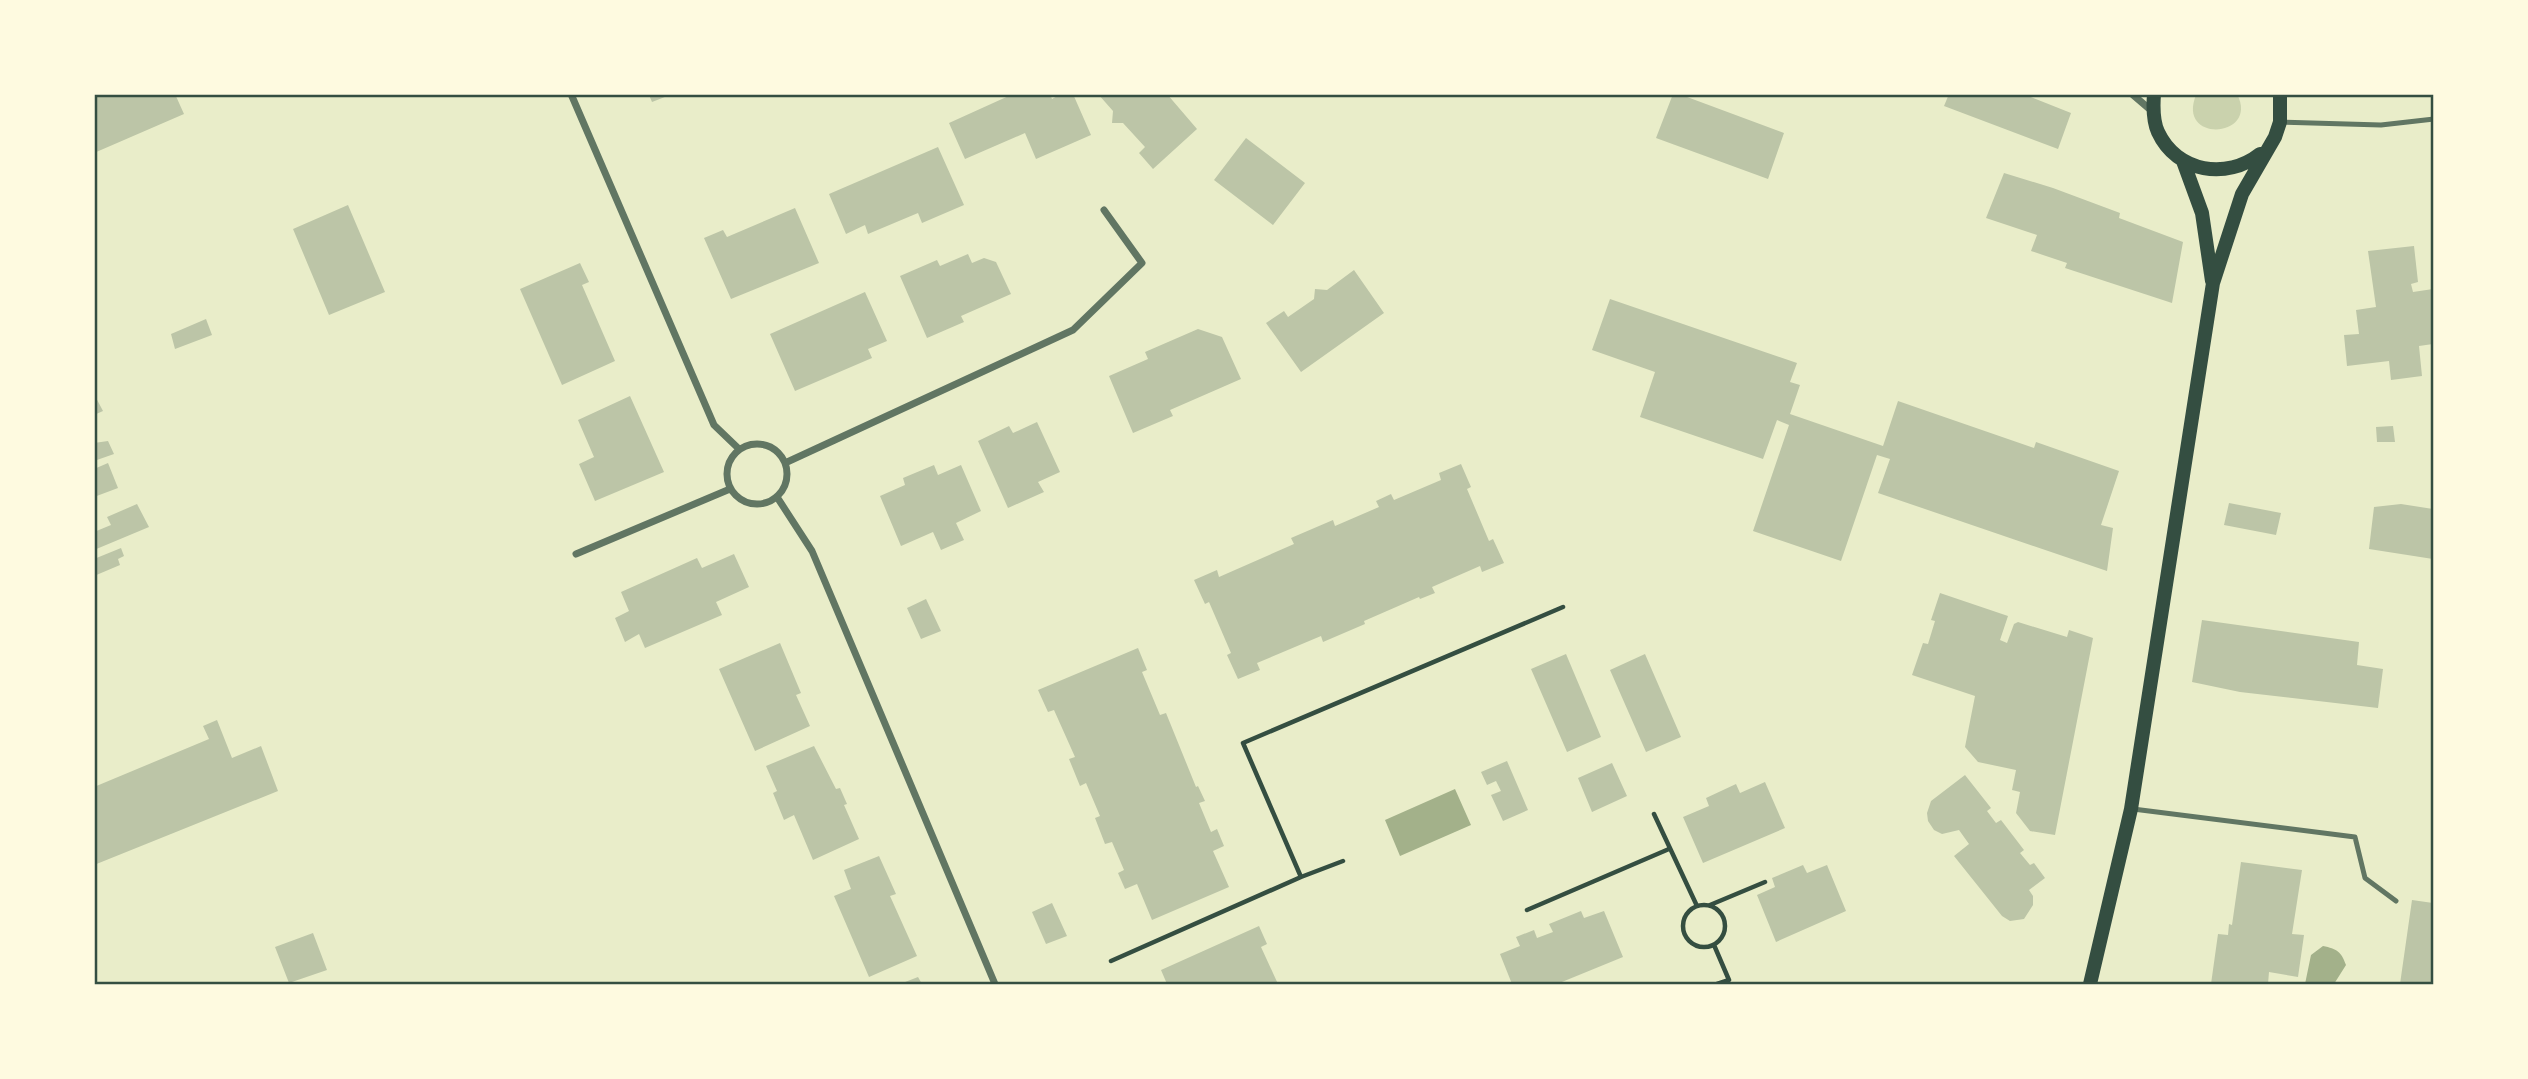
<svg xmlns="http://www.w3.org/2000/svg" width="2528" height="1079" font-family="'DejaVu Sans',sans-serif">
<rect width="100%" height="100%" fill="#e9edc9"/>
<path fill="#cad2ad" d="M2237,94C2260,138 2176,144 2196,95Z"/>
<path fill="#a3b18a" d="M1455,789L1471,825L1400,856L1385,820Z
M2323,946C2337,949 2341,951 2346,965L2334,984H2305L2311,955Z"/>
<path fill="#bcc5a7" d="M94,94H175L184,114L94,153Z
M1013,94H1050L1052,99L1061,94H1073L1091,135L1036,159L1025,133L965,159L949,123Z
M1098,94H1167L1197,129L1153,169L1139,153L1145,147L1123,123H1112L1113,111Z
M1673,94H1679L1784,133L1768,179L1656,138Z
M1949,94H2023L2071,113L2058,149L1944,106Z
M649,95H670L652,102Z
M1246,138L1305,183L1273,225L1214,180Z
M938,147L964,205L922,223L918,213L868,234L865,225L846,234L829,194Z
M2004,173L2053,188L2120,213L2119,218L2183,242L2172,303L2065,268L2067,263L2031,251L2037,235L1986,218Z
M348,205L385,292L329,315L293,229Z
M795,208L819,263L731,299L704,238L723,230L727,237Z
M2414,246L2418,282L2411,284L2413,292L2433,289V344L2419,346L2422,376L2391,380L2389,361L2347,366L2344,335L2359,334L2356,310L2376,307L2368,251Z
M968,254L972,263L984,258L996,262L1011,294L961,316L964,322L927,338L900,276L937,260L940,266Z
M580,263L589,282L582,285L615,361L562,385L520,289Z
M1354,270L1384,313L1301,372L1266,323L1284,311L1288,317L1314,299L1315,289L1327,290Z
M865,292L887,341L868,349L872,358L795,391L770,334Z
M1610,299L1797,363L1790,382L1800,385L1790,414L1883,446L1898,401L2034,448L2036,442L2119,471L2101,525L2113,528L2107,571L1878,493L1890,459L1877,455L1841,561L1753,531L1789,425L1777,420L1763,459L1640,417L1655,372L1592,350Z
M206,319L212,335L175,349L171,334Z
M1198,329L1222,337L1241,379L1170,410L1173,416L1133,433L1109,376L1148,359L1145,352Z
M94,394L103,411L94,415Z
M630,396L664,472L595,501L579,464L594,457L578,420Z
M1037,422L1060,472L1038,482L1044,492L1008,508L978,441L1009,426L1013,433Z
M2393,426L2395,442H2377L2376,427Z
M108,441L114,454L94,461V443Z
M108,463L118,488L94,497V469Z
M1461,464L1471,487L1467,489L1489,541L1493,539L1504,563L1482,572L1480,566L1432,587L1435,593L1420,599L1419,597L1364,621L1365,624L1323,642L1321,636L1257,663L1260,670L1238,679L1227,655L1231,653L1209,602L1205,604L1194,580L1217,570L1219,577L1294,544L1291,538L1333,520L1335,526L1379,507L1376,501L1391,494L1394,500L1441,480L1439,473Z
M934,465L938,475L961,465L981,511L956,523L964,540L941,550L933,532L901,546L880,496L905,485L903,478Z
M2229,503L2281,513L2276,535L2224,525Z
M137,504L149,527L94,550V532L111,525L107,517Z
M2401,504L2433,509V559L2369,549L2374,507Z
M121,548L124,556L118,559L120,565L94,576V559Z
M734,554L749,587L716,602L722,615L645,648L639,634L625,642L615,618L629,611L621,592L697,558L702,568Z
M1940,593L2008,616L2000,640L2007,643L2014,624L2018,622L2067,637L2069,630L2093,638L2055,835L2030,831L2016,813L2020,792L2012,790L2016,770L1978,762L1965,747L1975,696L1912,675L1923,643L1928,644L1935,621L1931,620Z
M926,599L941,631L921,639L907,608Z
M2202,620L2359,642L2357,665L2383,669L2378,708L2240,692L2192,682Z
M780,643L801,693L796,695L810,726L755,751L719,669Z
M1138,648L1147,670L1142,672L1160,715L1166,713L1196,787L1198,786L1205,801L1199,803L1211,832L1217,829L1224,846L1213,851L1229,887L1152,920L1137,884L1125,889L1118,873L1124,870L1112,842L1105,844L1095,818L1100,816L1086,783L1080,786L1069,759L1075,757L1054,710L1048,712L1038,690Z
M1566,654L1601,737L1567,752L1531,669Z
M1645,654L1681,737L1646,752L1610,670Z
M217,720L232,758L261,746L278,791L94,865V787L209,739L203,726Z
M814,746L836,789L840,788L847,804L844,805L859,839L813,860L794,815L784,820L773,793L777,791L766,766Z
M1507,761L1528,810L1503,821L1491,795L1501,791L1496,781L1487,785L1481,772Z
M1612,763L1627,796L1592,812L1578,778Z
M1965,775L1991,808L1987,811L1996,823L2001,820L2024,850L2020,853L2030,865L2034,863L2045,878L2029,890L2033,896V905L2024,919L2010,921L2002,916L1954,856L1969,844L1959,830L1942,834L1934,830L1928,821L1927,813L1931,801Z
M1765,782L1785,828L1703,863L1683,817L1709,806L1706,798L1736,784L1740,793Z
M879,856L896,894L890,896L917,956L869,977L834,896L851,889L844,870Z
M2241,862L2302,870L2292,934L2304,935L2298,977L2269,972L2268,984H2211L2218,934L2228,935L2229,924L2232,925Z
M1803,865L1807,873L1827,865L1846,911L1776,942L1757,895L1775,887L1772,878Z
M2412,900L2433,903V984H2400Z
M1052,903L1067,936L1046,944L1032,912Z
M1581,911L1584,918L1604,911L1623,957L1557,984H1512L1500,954L1520,946L1516,937L1534,930L1537,938L1553,932L1549,924Z
M1259,926L1267,944L1261,947L1278,984H1167L1161,970Z
M313,933L327,970L289,983L275,947Z
M918,977L922,984H900Z"/>
<g fill="none" stroke-linecap="round" stroke-linejoin="round">
<path stroke="#344e41" stroke-width="4.5" d="M1654,814L1697,906
M1301,877L1343,861
M1710,905L1765,882
M1683 926a21 21 0 1 1 42 0a21 21 0 1 1-42 0Z
M1527,910L1669,849
M1714,945L1729,980L1717,984
M1111,961L1301,877L1243,743L1563,607"/>
<path stroke="#617663" stroke-width="5" d="M2280,122L2381,125L2434,119
M2133,809L2355,837L2365,878L2396,901"/>
<path stroke="#617663" stroke-width="7" d="M571,94L714,425L739,449
M2132,94L2153,112
M727 474a30 30 0 1 1 60 0a30 30 0 1 1-60 0Z
M785,463L1073,330L1142,263L1104,210
M777,497L812,551L995,984
M576,554L730,489"/>
<path stroke="#344e41" stroke-width="14" d="M2154,94C2153,107 2153,121 2158,132C2177,173 2227,180 2260,154
M2183,161L2202,213L2212,281
M2090,984L2131,809L2213,283L2242,194L2275,137L2280,122V94"/>
</g>
<rect width="2528" height="1079" fill="none" stroke="#fefae0" stroke-width="192"/>
<rect x="96" y="96" width="2336" height="887" fill="none" stroke="#344e41" stroke-width="2.5"/>
</svg>
